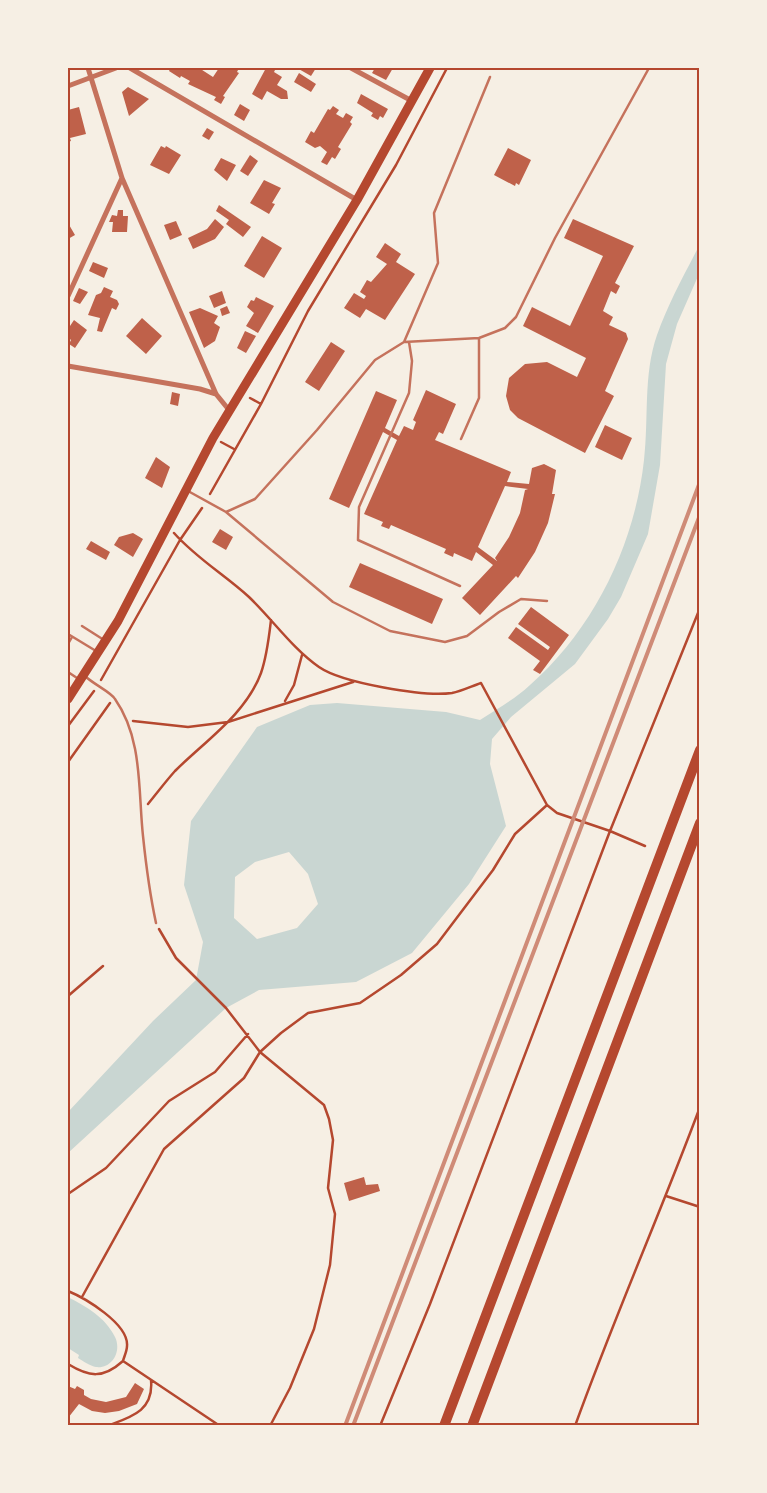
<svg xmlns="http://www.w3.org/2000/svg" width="767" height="1493" font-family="Inter,sans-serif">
<rect width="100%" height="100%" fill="#f6efe4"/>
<path fill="#c9d6d2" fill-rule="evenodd" d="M699,246V274L677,324L666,364L660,465L648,534L621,597L608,619L575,664L511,717L492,739L490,764L506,826L469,884L412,953L356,982L259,990L226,1008L68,1153V1112L153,1021L196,980L203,942L184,885L191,821L257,727L310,705L337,703L446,712L480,720C497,709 515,699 530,685C594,629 635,544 644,460C649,418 643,375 657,335C668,304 684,275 699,246ZM289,852L308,874L318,904L297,928L257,939L234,918L235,877L255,862Z
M68,1297C87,1307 105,1317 115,1337C122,1351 112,1369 96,1367C90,1366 83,1361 78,1358L79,1355L68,1348Z"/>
<path fill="#bf614a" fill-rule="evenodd" d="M167,68H199L213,77L219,68H239L237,72L239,73L223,96L225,97L221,104L214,100L216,97L188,84L190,81L181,76L180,78L169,71L170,69Z
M266,68H276L274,72L282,77L277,85L287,91L288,99H281L267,91L262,100L252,94Z
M297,68H316L311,76Z
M375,68H393L386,80L372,73Z
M299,73L316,84L311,92L294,82Z
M128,87L149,99L129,116L122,92Z
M361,94L388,109L383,118L380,116L378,120L371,116L373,113L357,103Z
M240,104L250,110L244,121L234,115Z
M333,106L339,110L336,114L343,118L346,113L353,117L350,122L352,124L338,147L341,149L335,159L332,157L327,165L321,162L327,152L320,146L315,148L305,142L311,131L314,133L328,109L330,110Z
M79,107L86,134L70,138L71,141L68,142V110Z
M207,128L214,132L209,140L202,136Z
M161,146L165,148L166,146L181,155L169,174L150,165Z
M508,148L531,160L519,185L516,183L515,186L494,175Z
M250,155L258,161L248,176L240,171Z
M221,158L236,165L227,181L214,170Z
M264,180L281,188L272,203L275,204L269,214L250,203Z
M219,205L251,227L243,237L226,224L229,220L216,211Z
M118,210H123V216H128L127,232H112L113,222H109L112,215L117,216Z
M215,219L224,227L215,239L193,249L188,238L207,229Z
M573,219L634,246L615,283L620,286L616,294L611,291L603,311L613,317L609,325L626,333L628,339L605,391L614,396L585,453L518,418L510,410L506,396L509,378L525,364L547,362L577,377L586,358L523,326L532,307L570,326L603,256L564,238Z
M176,221L182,235L170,240L164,225Z
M68,223L75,235L68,239Z
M262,236L282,248L264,278L244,266Z
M385,243L401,254L396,262L415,274L385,320L366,309L360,318L344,308L354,293L364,299L366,296L360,292L367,280L371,282L387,264L376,257Z
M93,262L108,268L104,278L89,271Z
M104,287L113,291L110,297L117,300L119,304L116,310L112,308L102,332L97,331L100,318L88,315L96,295L101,293Z
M79,288L88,292L80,304L73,301Z
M222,291L226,303L214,308L209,296Z
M256,297L274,306L258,333L246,326L254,313L247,307L251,300L254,301Z
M227,306L230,313L222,316L220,309Z
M200,308L218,316L214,323L220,327L215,341L204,348L189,312Z
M142,318L162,336L146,354L126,336Z
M74,320L87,330L75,348L69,344L71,340L68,337V329Z
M245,331L256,336L246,353L237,348Z
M331,342L345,351L319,391L305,382Z
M426,390L456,404L443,434L439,432L435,440L511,472L507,482L529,484L532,468L544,464L556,470L552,494H555L548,523L535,552L518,578L516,576L480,615L462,598L493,565L476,552L472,561L454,553L453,557L444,553L446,549L391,525L389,529L381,526L383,522L364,514L397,440L383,432L349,508L329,499L376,391L397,400L385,428L399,436L404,426L413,430L416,422L413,420ZM505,486L528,489L525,490L520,513L509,537L495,558L497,561L478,547Z
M172,392L180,394L178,406L170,404Z
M605,425L632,438L622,460L595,447Z
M156,457L170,467L162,488L145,478Z
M220,529L233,537L226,550L212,542Z
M133,533L143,539L133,557L114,545L119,537Z
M91,541L110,552L106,560L86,549Z
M360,563L443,599L432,624L349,587Z
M531,607L569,635L540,674L533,670L540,661L508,638L516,627L548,650L550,647L518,624Z
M364,1177L366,1185L378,1184L380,1191L349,1201L344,1183Z
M135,1383L144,1389L137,1404L119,1411L105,1413L92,1411L79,1404L68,1418V1386L75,1389L77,1386L84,1390V1395L91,1399L106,1402L126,1397Z"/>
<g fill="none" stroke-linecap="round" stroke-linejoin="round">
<path stroke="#b5482f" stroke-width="2.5" d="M250,398L261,404
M221,442L234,449
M210,494L261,404L308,311L396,165L447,68
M174,533C196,558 225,575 249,597C273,620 292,648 319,667C342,683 424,697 452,693C462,691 472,686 481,683L547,805L557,813L610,831L645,846
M101,680L180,540L202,508
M285,701L294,685L302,655
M133,721L188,727L228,722L353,682
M68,726L94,691
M68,762L110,703
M148,804C157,793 166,781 175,771C205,741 246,714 261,673C267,656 269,637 271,620
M159,929L176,958L226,1008L260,1052L324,1105L329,1119L333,1140L328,1188L335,1214L330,1265L314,1329L290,1388L270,1426
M68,996L103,966
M68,1194L106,1168L169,1101L215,1072L248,1034
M666,1196L700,1207
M68,1291C85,1298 129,1324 127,1346C127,1351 124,1357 123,1361L220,1426
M82,1297L164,1149L244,1078L260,1052L281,1033L308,1013L360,1003L401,975L437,944L493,870L515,834L547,805
M68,1364C89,1377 103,1379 123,1361
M107,1426C131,1417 154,1411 151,1380
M380,1426L430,1304L610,831L700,608
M575,1426C614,1318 660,1214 700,1107"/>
<path stroke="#c5725c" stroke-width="2.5" d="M404,342L438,263L434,213L490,77
M409,342L412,361L409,393L359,507L358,540L460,586
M461,439L479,398V338
M188,491L226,512L333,602L390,631L445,642L467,636L499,612L521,599L547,601
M226,512L255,499L317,430L375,360L404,342L479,338L505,328L516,317L555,238L649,68
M82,626L104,640
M68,634L96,651
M68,644L72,637
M68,672L77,678
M85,676C93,684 111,692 115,699C143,739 138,790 143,836C146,865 150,895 156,923"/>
<path stroke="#c5725c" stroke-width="5" d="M88,68L122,178L216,394L229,410
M130,68L357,200
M351,68L412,101
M68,86L116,68
M68,296L122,178
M68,366L200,389L216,394"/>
<path stroke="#b5482f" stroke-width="9" d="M68,699L118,621L213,438L357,200L430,68"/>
<path stroke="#b5482f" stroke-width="10" d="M444,1426L700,750
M472,1426L700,823"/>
<path stroke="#cf8b77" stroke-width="4" d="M345,1426L700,482
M353,1426L700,515"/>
</g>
<rect width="767" height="1493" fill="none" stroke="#f6efe4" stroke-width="138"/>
<rect x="69" y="69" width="629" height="1355" fill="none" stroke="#b5482f" stroke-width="2"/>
</svg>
